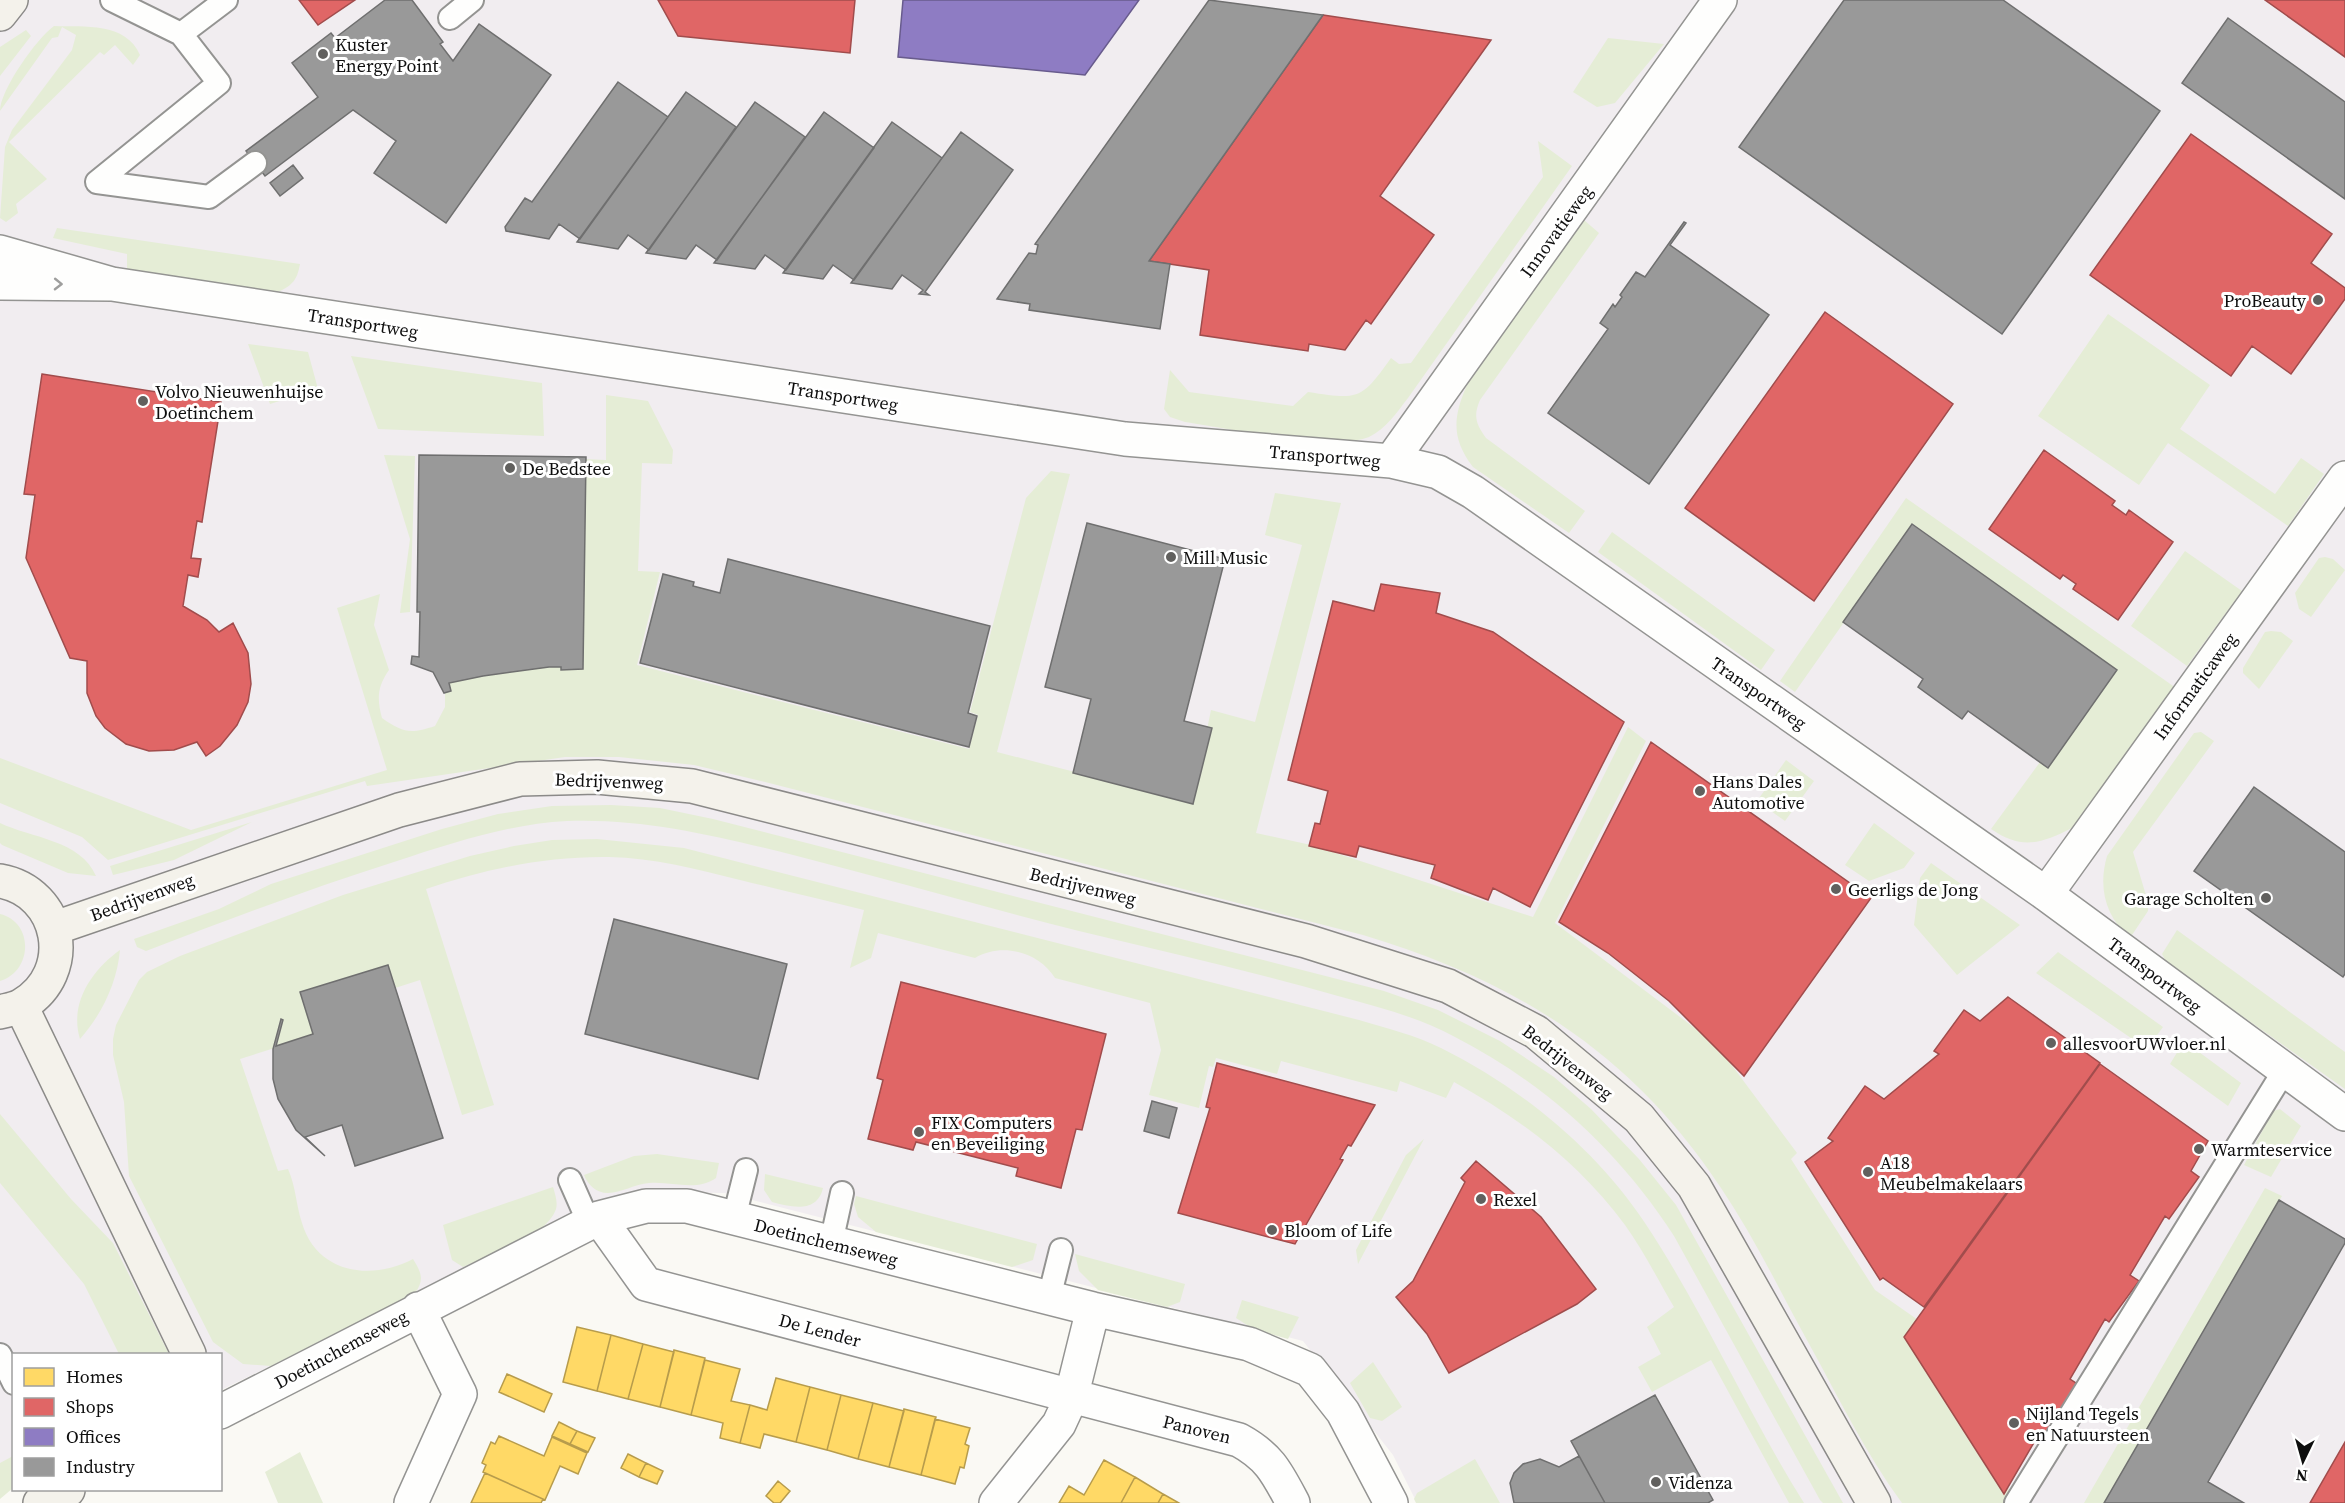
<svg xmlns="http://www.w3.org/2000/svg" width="2345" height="1503" font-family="'Source Serif 4',serif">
<rect width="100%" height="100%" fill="#faf9f4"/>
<path fill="#f1edf0" d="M0,0H2345V1503H1417L1393,1455L1303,1341L725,1193L630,1192L221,1390L220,1354H14L13,1484L0,1490Z"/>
<path fill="#e5edd6" d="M54,26C84,27 126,22 140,55L133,65L115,45L104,55L100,52L9,142L47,179L16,204L18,213L6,222L0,218L5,147L12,130L72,50L76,35L62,27L58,37L52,38L0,111C0,90 37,38 54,26Z
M26,30L31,36L0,76V47Z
M1608,38L1664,44L1615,103L1597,107L1573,92Z
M1538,141L1572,166L1408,398C1397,412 1386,429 1369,437C1336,451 1226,428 1185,422L1170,417L1164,409L1170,370L1189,392L1293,406L1308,392C1359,400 1361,400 1391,358L1399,364L1411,363L1543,177Z
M1584,220L1599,233L1480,400C1473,416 1476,424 1486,438L1585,511L1569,533L1473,467C1451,438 1453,417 1467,385Z
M57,228L300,264C297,280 293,285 278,292L127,269V254L53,238Z
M2108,314L2210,385L2180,429L2275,494L2301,458L2324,474L2288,526L2168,443L2139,485L2038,416Z
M248,344L308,352L318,389L270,404Z
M351,356L542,383L544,436L378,429Z
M606,395L648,401L673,450L672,464L642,463L638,571L660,572L637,665L969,749L978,715L970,712L1026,498L1051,471L1070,474L997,752L1192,802L1211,710L1255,722L1302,545L1265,535L1275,493L1341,503L1256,833L1311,845L1533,917L1628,727L1646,741L1555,923L1716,1044L1797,1153L1791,1159L1875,1290L1921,1322L2014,1499L2021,1503H1902C1865,1453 1838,1396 1808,1342C1780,1291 1754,1237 1721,1188C1631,1052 1516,981 1363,935L773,784L694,765L619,757H565L367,786L365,781L108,860L82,837L0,803V758L191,830L387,770L337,608L380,594L374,625L389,670C377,687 377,699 382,718C403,733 411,734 435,726L445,707V680L584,459L606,460Z
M384,455L415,456L410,612L400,613L410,539Z
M1906,498L2176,688L2072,828C2040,844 2022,850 1991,829L2040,762L2048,768L2117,670L1913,524L1795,692L1780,681Z
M1612,532L1775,650L1761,670L1598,552Z
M2185,551L2242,591L2187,666L2131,626Z
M2325,557L2333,559L2345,570L2311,617L2299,609L2295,593L2319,558Z
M2271,631L2281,632L2293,641L2259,689L2243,673V668L2265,632Z
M2201,732L2214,741L2133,852L2148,902V911L2130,938C2105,916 2098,887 2107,856L2194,733Z
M1786,760L1814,781L1785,821L1757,801Z
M611,805L660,808L713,819L1384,991L1438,1010L1500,1041L1554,1077L1591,1109L1639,1159L1676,1205L1843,1503H1823L1820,1500L1674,1236C1619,1151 1546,1084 1455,1037C1419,1017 1377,1007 1338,996C1252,971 1165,952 1079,931C984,907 891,880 797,856C721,837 645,818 567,821C509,824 452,843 397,861C312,888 229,919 146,951L137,947L134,939L219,909L271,884L442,829L498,814L552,806Z
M252,822L174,860L113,875L110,866Z
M0,823C31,838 81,840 96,876L68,873L2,845L0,843Z
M1874,823L1915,853L1904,868L1869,881L1845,865Z
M597,839L684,848L1359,1020C1386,1028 1415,1035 1441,1048C1521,1088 1595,1148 1645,1223C1704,1312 1747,1412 1804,1503H1789L1711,1360L1652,1392L1638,1367L1661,1354L1647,1327L1674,1307C1658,1280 1643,1250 1625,1225C1579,1163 1521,1119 1454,1082L1446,1098L1400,1081L1397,1092L1281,1061L1277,1074L1216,1058L1213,1067L1209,1066L1199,1108L1149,1095L1161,1050L1150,1003L1055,978C1039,952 1002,942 975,958L878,933L871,958L850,968L864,910C823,900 781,890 740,880C697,869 654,858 609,857C546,856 485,869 426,889L494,1105L462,1115L420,980L392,989L325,1032L240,1059L278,1171L288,1169C296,1187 296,1205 302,1223C317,1274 372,1281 413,1259C421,1272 425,1280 415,1293L271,1366L243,1364L213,1342L129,1176L124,1102L113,1055V1039L116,1025L139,980L147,972L180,956L343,895L470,856L514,846L552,840Z
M1931,863L2020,925L1957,975L1914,925L1920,878Z
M0,914C34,922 33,971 0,981Z
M2177,930L2345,1052V1089L2166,962L2162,954Z
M120,950C117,983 102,1014 80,1039C69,1003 92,970 120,950Z
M2058,952L2163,1027L2147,1049L2036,973Z
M2184,1041L2241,1083L2228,1106L2170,1064Z
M2280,1109L2301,1126L2271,1177L2244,1165L2273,1111Z
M0,1114L71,1199L113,1243L169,1354H119L84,1284L0,1183Z
M1424,1139L1358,1264L1356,1250L1406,1155Z
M657,1154L719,1163L716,1178C696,1192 672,1181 649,1183C635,1184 621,1193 608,1193C596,1193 588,1185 584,1175L634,1156Z
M765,1174L823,1188C817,1214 791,1207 772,1202L764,1190Z
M553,1187C555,1194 558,1202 556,1209C546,1238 489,1255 463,1267L452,1260L443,1225Z
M2265,1188L2282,1196L2105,1503H2084Z
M856,1196L1037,1244L1033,1260L1012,1267L876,1232L858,1217L854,1204Z
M1075,1254L1185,1284L1180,1302L1167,1307L1098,1290L1079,1271Z
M1242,1300L1299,1317L1288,1339L1253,1329L1236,1318Z
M1373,1362L1402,1407L1382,1421L1370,1418L1350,1383Z
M300,1452L323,1503H278L265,1472Z
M13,1456V1488L0,1499V1463Z
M1475,1459L1500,1503H1416L1414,1499L1417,1493Z"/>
<path fill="#ffd966" stroke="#b79c4c" stroke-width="1.5" d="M577,1327L611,1335L597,1391L563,1382Z
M611,1335L643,1344L628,1399L597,1391Z
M643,1344L674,1352L660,1407L628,1399Z
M674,1350L705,1358L691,1415L660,1407Z
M705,1360L740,1369L731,1401L750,1405L740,1443L720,1438L723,1423L691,1415Z
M507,1374L552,1394L544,1412L499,1392Z
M776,1378L810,1387L796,1442L764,1434L760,1448L740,1443L750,1405L767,1410Z
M810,1387L841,1395L827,1450L796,1442Z
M841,1395L873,1403L858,1459L827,1450Z
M873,1403L904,1411L889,1467L858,1459Z
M904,1409L936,1417L921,1475L889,1467Z
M935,1419L970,1428L965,1444L969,1446L964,1468L960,1467L955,1484L921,1475Z
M559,1422L577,1431L570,1444L552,1436Z
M577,1431L595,1438L588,1452L570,1444Z
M499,1436L544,1456L552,1437L587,1453L578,1474L560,1466L545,1500L483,1472L486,1465L482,1463L491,1442L495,1444Z
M628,1454L646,1463L639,1477L621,1468Z
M1104,1460L1135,1477L1121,1503H1059L1069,1486L1084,1495Z
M646,1463L663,1471L657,1484L639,1477Z
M485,1473L543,1499L541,1503H471Z
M1135,1477L1163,1494L1158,1503H1121Z
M778,1481L790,1491L780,1503H774L766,1496Z
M1163,1494L1179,1503H1158Z"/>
<path fill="#e06666" stroke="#a14c4c" stroke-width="1.5" d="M299,0H355L318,25Z
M658,0H855L850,53L678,36Z
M2265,0H2345V57Z
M1323,15L1491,40L1380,196L1434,235L1371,324L1366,320L1345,350L1309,344L1308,351L1200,335L1209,270L1149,261Z
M2191,134L2332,234L2311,263L2345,288V299L2291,374L2252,346L2231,376L2090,275Z
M1825,312L1953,404L1814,601L1685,508Z
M42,374L221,402L202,522L197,521L191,558L201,559L198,577L188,575L183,606L207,620L219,632L233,623L248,653L251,684L248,702L237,725L220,746L206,756L197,742L174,750L149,751L126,744L105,728L96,716L87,693V661L70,658L26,558L35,495L24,494Z
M2044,450L2115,501L2112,505L2126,515L2129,510L2173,542L2118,620L2073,589L2076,584L2063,575L2060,579L1989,529Z
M1381,584L1440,593L1436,613L1493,632L1624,722L1530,907L1493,888L1488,900L1431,878L1435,865L1359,846L1356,857L1309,846L1315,823L1320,824L1328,791L1288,780L1333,601L1374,611Z
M1651,742L1871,898L1744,1076L1669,1001L1608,953L1559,922Z
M901,982L1106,1034L1082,1130L1076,1129L1061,1188L1016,1176L1018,1168L916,1142L913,1150L868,1139L883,1080L877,1078Z
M2008,997L2100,1063L1924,1307L1883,1278L1880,1280L1805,1162L1833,1141L1828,1138L1865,1086L1884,1099L1939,1054L1934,1051L1964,1010L1980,1021Z
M1217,1063L1375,1105L1351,1146L1348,1145L1340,1159L1343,1160L1295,1244L1178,1213L1210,1108L1206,1107Z
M2100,1064L2208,1141L2191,1171L2199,1177L2169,1219L2165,1216L2130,1275L2139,1281L2109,1322L2105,1319L2070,1379L2079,1385L2043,1437L2039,1434L2004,1494L1904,1337Z
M1476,1161L1541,1217L1596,1289L1577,1304L1449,1373L1427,1334L1396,1297L1413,1281L1465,1182L1461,1178Z
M2345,1442V1503H2310Z"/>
<path fill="#8e7cc3" stroke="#685b8d" stroke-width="1.5" d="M903,0H1139L1085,75L898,57Z"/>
<path fill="#999" stroke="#6f6f6f" stroke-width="1.5" d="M385,0H412L443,42L440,44L453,61L479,24L551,75L446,223L374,173L396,141L353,110L265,176L246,151L318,97L292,63L331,33L335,38Z
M1209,0L1323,15L1149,261L1170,264L1160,329L1029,310L1030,304L997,299L1029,253L1036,254L1038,245L1035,244Z
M1844,0H2003L2160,111L2002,334L1739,147Z
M2228,18L2345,102V199L2182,83Z
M618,82L668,117L580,239L559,224L549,239L506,231L505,227L525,198L532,202Z
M686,92L736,127L649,250L628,235L618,249L577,242Z
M755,102L805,137L717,260L696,245L686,259L646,253Z
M824,112L874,148L786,270L765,255L755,269L714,263Z
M892,122L942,158L854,280L833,265L823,279L783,273Z
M961,132L1013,170L925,292L929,295L919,294L923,290L902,275L892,289L851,283Z
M293,165L303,178L280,196L270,183Z
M1684,222L1686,223L1670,245L1769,315L1649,484L1548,413L1608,329L1600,323L1613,304L1615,307L1622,297L1620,295L1636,272L1645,277Z
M419,455L586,457L583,669L561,670V667H549L483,676L449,683L451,691L444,693L433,672L411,664L412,656L419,657L420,612H417Z
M1087,523L1225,559L1184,721L1212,728L1193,804L1073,773L1091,699L1045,687Z
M1912,524L2117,670L2048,768L1968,711L1962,719L1918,687L1923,679L1843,622Z
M728,559L990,626L968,713L977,716L969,747L640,663L663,574L694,582L693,586L720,593Z
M2254,787L2345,852V974L2343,977L2194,871Z
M614,919L787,964L758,1079L585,1034Z
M388,965L443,1138L355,1166L342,1125L305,1137L325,1156L296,1130L278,1099L273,1079V1049L281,1019L283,1020L276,1046L313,1034L300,992Z
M1152,1101L1177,1108L1169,1138L1144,1131Z
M2279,1200L2345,1239V1243L2208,1482L2244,1503H2104Z
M1655,1395L1713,1500L1708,1503H1605L1571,1441Z
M1579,1456L1605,1503H1514L1510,1483L1514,1473L1523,1464L1540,1459L1559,1467Z"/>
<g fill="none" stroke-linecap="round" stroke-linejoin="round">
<defs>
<path id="lane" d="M112,0L181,34L226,0
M450,18L472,0
M181,34L219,83L97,182L209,197L255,163
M570,1180L589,1223
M734,1218L746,1170
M831,1243L842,1193
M1049,1298L1061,1250
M0,1355L14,1383
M2016,1503L2284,1071"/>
<path id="street" d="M0,252L112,284L0,283
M112,284L1125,439L1391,461L1438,472L1473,492L2046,894L2345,1114
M1391,461L1720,0
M2046,894L2345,478
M599,1218L646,1284L1239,1440C1270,1457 1277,1473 1293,1503
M220,1412L599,1218L646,1206H687L1093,1309L1249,1344L1310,1370L1343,1412L1391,1503
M411,1503L460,1394L418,1309
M996,1503L1059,1424L1071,1398L1093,1309"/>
<path id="secondary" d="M0,14L11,0
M0,881C62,892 77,973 22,1005C16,1009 7,1010 0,1012
M55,928L399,810L520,779L597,777L692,786L1306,941L1448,986L1536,1032L1639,1118L1694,1186L1874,1503
M21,1006L189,1354
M40,1503L68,1490"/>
</defs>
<use href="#lane" stroke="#949492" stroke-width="26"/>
<use href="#street" stroke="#949492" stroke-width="36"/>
<use href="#secondary" stroke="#8b8a88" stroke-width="36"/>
<use href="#lane" stroke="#fefefd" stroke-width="22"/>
<use href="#street" stroke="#fefefd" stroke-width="33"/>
<use href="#secondary" stroke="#f4f2eb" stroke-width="33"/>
</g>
<defs><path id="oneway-chevron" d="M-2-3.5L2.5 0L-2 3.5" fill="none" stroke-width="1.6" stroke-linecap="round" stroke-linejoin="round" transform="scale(1.5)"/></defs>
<use stroke="#9e9e9d" href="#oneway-chevron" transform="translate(58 284) rotate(1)"/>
<g fill="#61605e" stroke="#fff" stroke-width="2">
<circle cx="323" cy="54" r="6"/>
<circle cx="2318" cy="300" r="6"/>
<circle cx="143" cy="401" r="6"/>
<circle cx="510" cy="468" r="6"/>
<circle cx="1171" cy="557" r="6"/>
<circle cx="1700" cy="791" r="6"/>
<circle cx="1836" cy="889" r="6"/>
<circle cx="2266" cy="898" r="6"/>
<circle cx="2051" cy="1043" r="6"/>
<circle cx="919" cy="1132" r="6"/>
<circle cx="2199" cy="1149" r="6"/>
<circle cx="1868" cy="1172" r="6"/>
<circle cx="1481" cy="1199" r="6"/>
<circle cx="1272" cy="1230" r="6"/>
<circle cx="2014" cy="1423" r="6"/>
<circle cx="1656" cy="1482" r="6"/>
</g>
<g text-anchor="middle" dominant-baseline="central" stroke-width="6" stroke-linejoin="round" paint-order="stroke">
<g font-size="18" fill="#0e0e0e" stroke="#fff" text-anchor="start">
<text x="335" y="44">Kuster<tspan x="335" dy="21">Energy Point</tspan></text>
<text x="2306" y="300" text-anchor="end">ProBeauty</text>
<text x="155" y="391">Volvo Nieuwenhuijse<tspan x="155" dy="21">Doetinchem</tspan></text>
<text x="522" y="468">De Bedstee</text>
<text x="1183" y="557">Mill Music</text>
<text x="1712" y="781">Hans Dales<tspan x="1712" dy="21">Automotive</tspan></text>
<text x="1848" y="889">Geerligs de Jong</text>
<text x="2254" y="898" text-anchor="end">Garage Scholten</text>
<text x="2063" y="1043">allesvoorUWvloer.nl</text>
<text x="931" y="1122">FIX Computers<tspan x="931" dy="21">en Beveiliging</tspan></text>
<text x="2211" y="1149">Warmteservice</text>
<text x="1880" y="1162">A18<tspan x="1880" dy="21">Meubelmakelaars</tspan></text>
<text x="1493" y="1199">Rexel</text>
<text x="1284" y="1230">Bloom of Life</text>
<text x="2026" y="1413">Nijland Tegels<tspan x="2026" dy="21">en Natuursteen</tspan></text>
<text x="1668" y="1482">Videnza</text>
</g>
<g font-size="18" fill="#0e0e0e" stroke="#fff">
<text transform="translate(1556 231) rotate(-54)">Innovatieweg</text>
<text transform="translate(363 323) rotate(9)">Transportweg</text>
<text transform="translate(843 396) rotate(9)">Transportweg</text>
<text transform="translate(1325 456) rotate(5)">Transportweg</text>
<text transform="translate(2195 686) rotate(-54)">Informaticaweg</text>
<text transform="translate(1759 693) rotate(35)">Transportweg</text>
<text transform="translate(609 781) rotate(2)">Bedrijvenweg</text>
<text transform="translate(1083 886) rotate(14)">Bedrijvenweg</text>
<text transform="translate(142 897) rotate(-20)">Bedrijvenweg</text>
<text transform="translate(2155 975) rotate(37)">Transportweg</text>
<text transform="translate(1568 1062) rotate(38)">Bedrijvenweg</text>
<text transform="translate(826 1242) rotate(14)">Doetinchemseweg</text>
<text transform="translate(820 1330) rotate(15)">De Lender</text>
<text transform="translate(341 1349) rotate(-28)">Doetinchemseweg</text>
<text transform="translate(1197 1429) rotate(14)">Panoven</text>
</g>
</g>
<rect x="12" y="1353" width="210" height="138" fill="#ffffff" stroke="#9f9f9f" stroke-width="1.5"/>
<rect x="24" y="1368" width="30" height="18" fill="#ffd966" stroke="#9f9f9f" stroke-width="1.5"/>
<text x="66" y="1383" font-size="18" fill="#0e0e0e">Homes</text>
<rect x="24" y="1398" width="30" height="18" fill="#e06666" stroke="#9f9f9f" stroke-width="1.5"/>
<text x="66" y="1413" font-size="18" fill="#0e0e0e">Shops</text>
<rect x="24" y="1428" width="30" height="18" fill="#8e7cc3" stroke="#9f9f9f" stroke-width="1.5"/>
<text x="66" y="1443" font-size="18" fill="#0e0e0e">Offices</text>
<rect x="24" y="1458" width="30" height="18" fill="#999999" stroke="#9f9f9f" stroke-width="1.5"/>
<text x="66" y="1473" font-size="18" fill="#0e0e0e">Industry</text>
<g transform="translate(2303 1461) rotate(185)" stroke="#ffffff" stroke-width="4.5" paint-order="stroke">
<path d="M0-4.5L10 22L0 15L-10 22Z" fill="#0e0e0e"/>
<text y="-9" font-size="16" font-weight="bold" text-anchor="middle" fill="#0e0e0e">N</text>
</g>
</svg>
